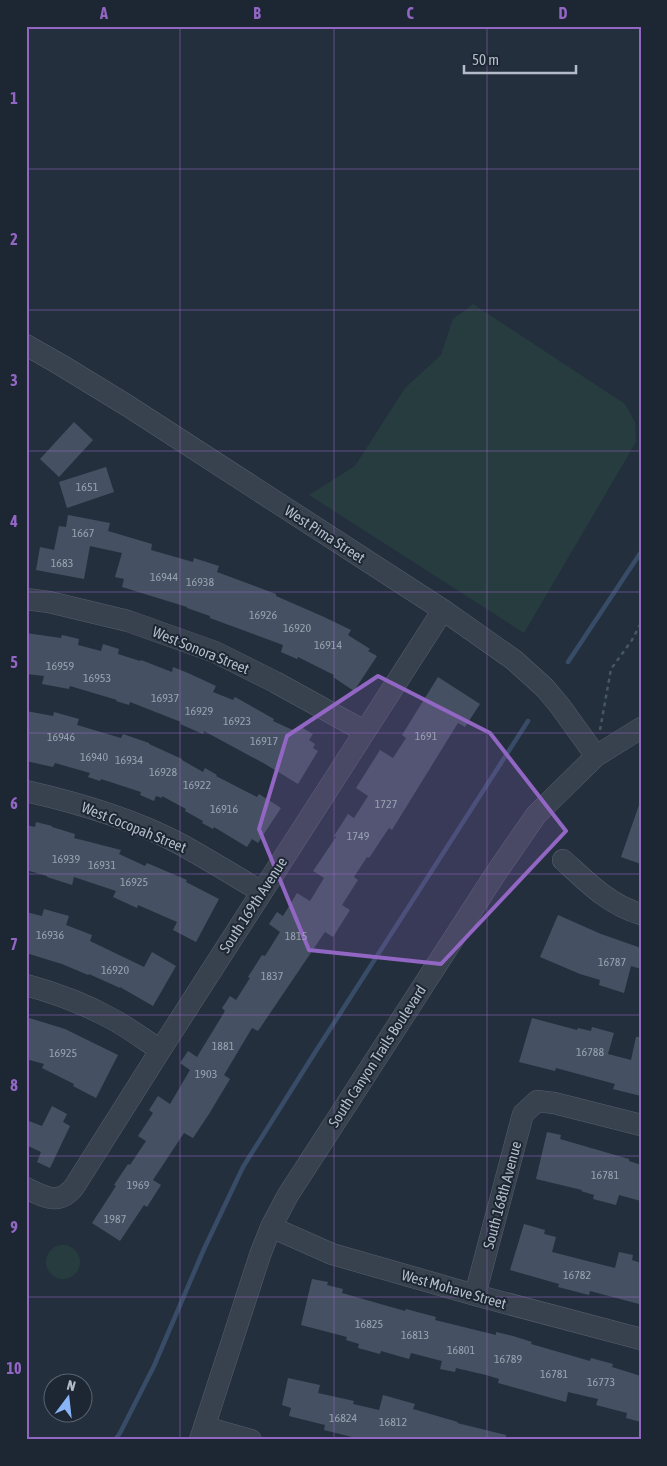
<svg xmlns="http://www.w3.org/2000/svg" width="667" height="1466" font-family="'Asap Condensed',sans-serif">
<rect width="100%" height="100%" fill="#242f3e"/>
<path fill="#263c3f" d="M473,304L625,404L635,422L636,442L524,633L309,495L355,466L405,388L441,355L453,319Z
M46 1262a17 17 0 1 1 34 0a17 17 0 1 1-34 0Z"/>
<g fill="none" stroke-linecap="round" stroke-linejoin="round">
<path stroke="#394c67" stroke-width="4.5" d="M568,662L641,552
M115,1440L120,1433L154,1366L204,1249L243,1167L314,1054L528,721"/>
</g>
<path fill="#455162" d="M74,422L93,440L59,477L40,459Z
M106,467L114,492L67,508L59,482Z
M68,515L110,523L108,531L152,544L151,550L193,562L194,558L219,566L217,572L276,594V596L324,617L351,630L348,635L370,649L368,651L377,656L354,691L333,677L334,675L298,657L297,659L281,652L283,645L210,618V616L187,608V607L122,587L124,579L115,577L122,553L90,546L84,579L36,570L40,547L54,550L59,526L66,527Z
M26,633L61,638L62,635L79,639L78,645L101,651L103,644L119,649L118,654L140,661L141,660L172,672L173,667L188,673L216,686L213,692L233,700L235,697L274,719L273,721L297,732L301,727L313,734L309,740L315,744L313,748L318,751L298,784L265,764L204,731L203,734L180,724L181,722L130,702L129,705L116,701L117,700L70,686L69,689L42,684L44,676L26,674Z
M438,677L480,704L465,727L458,723L392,830L389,828L369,858L367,857L354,877L358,880L342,905L350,910L333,937L325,932L258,1031L252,1028L224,1075L230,1079L209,1114L193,1138L184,1133L153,1180L161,1185L147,1207L144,1205L120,1241L92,1223L116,1186L114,1185L128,1164L130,1165L146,1141L138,1136L153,1113L149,1110L158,1096L170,1104L190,1070L180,1063L188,1051L197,1057L225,1011L222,1008L230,996L236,1000L250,978L248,977L262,955L265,956L280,932L269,924L277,912L283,916L297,893L310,901L324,878L313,871L336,837L334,836L348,814L354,818L368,796L356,788L380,750L393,758L406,738L402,735Z
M26,711L53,716L54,712L79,719L77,725L121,738L123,734L149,743V744L182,759V760L203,772L205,768L217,775L216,776L257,797L259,794L281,808L258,843L252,839L247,847L214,827L213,829L202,823L203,821L185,811L186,809L162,796V798L156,796L154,801L140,795L141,792L101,779L100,781L88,777L90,773L55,763L53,767L26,761Z
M639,805H641V864L621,857Z
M36,822L52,826V827L75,834L74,838L121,850L119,854L145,866L147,863L187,880L186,882L219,899L196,942L173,930L177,922L138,905L137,908L113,897L116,891L74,877L72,885L47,877V876L26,870V825L35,827Z
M44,909L69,916L66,925L92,935L90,941L144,967L152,952L176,966L153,1006L120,987V988L89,974L88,975L62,964L26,953V912L42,916Z
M558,915L601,934L641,948V969L631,966L624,993L599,985L600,980L580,974L540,957Z
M26,1017L65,1029L118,1055L96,1098L73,1086L74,1084L42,1068L44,1064L26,1059Z
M532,1018L577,1030L578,1028L591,1031L592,1027L614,1033L608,1054L631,1060L636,1037H641V1096L613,1089L615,1084L556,1068L555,1071L519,1062Z
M52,1106L67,1114L63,1122L70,1126L50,1168L37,1162L41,1152L26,1145V1120L42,1126Z
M547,1132L561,1135L560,1139L629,1159V1161L641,1165V1201L619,1195L616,1205L593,1199L594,1195L581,1191L582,1190L536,1179Z
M524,1224L545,1230L544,1234L556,1237L552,1252L615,1268L619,1252L633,1255L632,1260L641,1263V1295L639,1304L590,1291L589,1295L558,1287L559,1284L510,1270Z
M312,1279L328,1282L327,1285L343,1289L342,1293L405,1311L406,1309L436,1317L435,1320L496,1335V1332L513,1336L532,1342L531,1344L590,1361L591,1358L613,1364L612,1367L641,1376V1422L626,1418L627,1413L596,1405L598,1399L568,1392L566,1402L498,1383L499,1379L486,1375L456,1368L455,1372L440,1369L442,1361L411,1353L409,1359L381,1351L380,1354L358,1348L359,1344L346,1340L347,1337L301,1325Z
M288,1378L320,1385L318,1393L354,1401L353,1404L379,1410L383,1395L415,1404L413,1409L458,1422L457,1423L506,1435L505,1440H364L324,1430L325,1425L289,1416L291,1408L282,1405Z"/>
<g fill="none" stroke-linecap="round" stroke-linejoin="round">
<defs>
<path id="minor" d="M26,345L61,365L128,406L443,610L514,660L545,688L560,706L596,756
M26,599L49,602L128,621L215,652L275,682L364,731
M26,791C79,803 134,819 182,845C209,860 235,876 262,892
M563,860C586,881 610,906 641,914
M26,985C56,993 87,1005 114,1020C130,1029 145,1040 160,1050
M26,1188C44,1197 59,1206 74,1187L163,1046L443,610
M271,1227L332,1254L475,1295L641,1339
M475,1295L523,1114L537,1101L554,1103L641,1125
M205,1427L251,1440
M200,1440L260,1255L271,1227L288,1195L496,873L536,815L596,756L641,728"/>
</defs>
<use href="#minor" stroke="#565f6c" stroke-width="22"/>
<path stroke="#44595c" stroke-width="2.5" stroke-dasharray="4 4" stroke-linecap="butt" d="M600,730L611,669L632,640L641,623"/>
<use href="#minor" stroke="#38414e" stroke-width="21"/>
</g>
<path fill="#9266c3" fill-opacity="0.2" stroke="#9266c3" stroke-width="4" stroke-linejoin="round" d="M378,676L490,733L566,831L441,964L309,950L259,829L287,736Z"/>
<path fill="none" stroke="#9266c3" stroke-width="1" stroke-opacity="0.55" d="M180,26V1440M334,26V1440M487,26V1440M26,169H641M26,310H641M26,451H641M26,592H641M26,733H641M26,874H641M26,1015H641M26,1156H641M26,1297H641"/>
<g text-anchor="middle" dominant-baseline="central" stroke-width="4" stroke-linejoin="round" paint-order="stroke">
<g font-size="12" fill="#98a1af">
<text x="87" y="487">1651</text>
<text x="83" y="533">1667</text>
<text x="62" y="563">1683</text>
<text x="164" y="577">16944</text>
<text x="200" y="582">16938</text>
<text x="263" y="615">16926</text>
<text x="297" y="628">16920</text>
<text x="328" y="645">16914</text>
<text x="60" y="666">16959</text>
<text x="97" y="678">16953</text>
<text x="165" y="698">16937</text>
<text x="199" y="711">16929</text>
<text x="237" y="721">16923</text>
<text x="426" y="736">1691</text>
<text x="61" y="737">16946</text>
<text x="264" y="741">16917</text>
<text x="94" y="757">16940</text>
<text x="129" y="760">16934</text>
<text x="163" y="772">16928</text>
<text x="197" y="785">16922</text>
<text x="386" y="804">1727</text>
<text x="224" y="809">16916</text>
<text x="358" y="836">1749</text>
<text x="66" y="859">16939</text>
<text x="102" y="865">16931</text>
<text x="134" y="882">16925</text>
<text x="50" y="935">16936</text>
<text x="296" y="936">1815</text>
<text x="612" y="962">16787</text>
<text x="115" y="970">16920</text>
<text x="272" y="976">1837</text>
<text x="223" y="1046">1881</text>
<text x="590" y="1052">16788</text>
<text x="63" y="1053">16925</text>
<text x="206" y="1074">1903</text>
<text x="605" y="1175">16781</text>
<text x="138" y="1185">1969</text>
<text x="115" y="1219">1987</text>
<text x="577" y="1275">16782</text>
<text x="369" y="1324">16825</text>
<text x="415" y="1335">16813</text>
<text x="461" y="1350">16801</text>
<text x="508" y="1359">16789</text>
<text x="554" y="1374">16781</text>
<text x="601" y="1382">16773</text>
<text x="343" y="1418">16824</text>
<text x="393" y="1422">16812</text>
</g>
<g font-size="15" fill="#b4bcc9" stroke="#1d2633">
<text transform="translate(325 534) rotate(33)">West Pima Street</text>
<text transform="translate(201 650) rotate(22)">West Sonora Street</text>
<text transform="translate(134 827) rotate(22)">West Cocopah Street</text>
<text transform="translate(253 905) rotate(-57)">South 169th Avenue</text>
<text transform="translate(377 1056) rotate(-57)">South Canyon Trails Boulevard</text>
<text transform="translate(502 1195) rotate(-75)">South 168th Avenue</text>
<text transform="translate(454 1289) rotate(16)">West Mohave Street</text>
</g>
</g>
<rect width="667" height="1466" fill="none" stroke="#1d2633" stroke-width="55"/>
<g transform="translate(68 1398) rotate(15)"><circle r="24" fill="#1d2633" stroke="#59626f"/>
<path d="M0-4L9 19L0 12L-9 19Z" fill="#8ab4f8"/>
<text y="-8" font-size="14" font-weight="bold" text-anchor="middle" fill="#b4bcc9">N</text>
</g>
<path d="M464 65v8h112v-8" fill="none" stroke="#b4bcc9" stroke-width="2.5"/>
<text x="472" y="65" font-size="15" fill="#b4bcc9" stroke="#1d2633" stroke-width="4" paint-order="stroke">50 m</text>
<rect x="28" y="28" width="612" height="1410" fill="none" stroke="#9266c3" stroke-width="2"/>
<g font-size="16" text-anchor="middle" font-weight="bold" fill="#9266c3">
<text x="104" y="19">A</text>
<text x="257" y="19">B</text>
<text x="410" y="19">C</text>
<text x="563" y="19">D</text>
<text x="14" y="104">1</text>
<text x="14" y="245">2</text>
<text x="14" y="386">3</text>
<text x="14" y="527">4</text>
<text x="14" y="668">5</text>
<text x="14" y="809">6</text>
<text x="14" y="950">7</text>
<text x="14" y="1091">8</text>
<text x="14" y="1233">9</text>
<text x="14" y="1374">10</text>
</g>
</svg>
